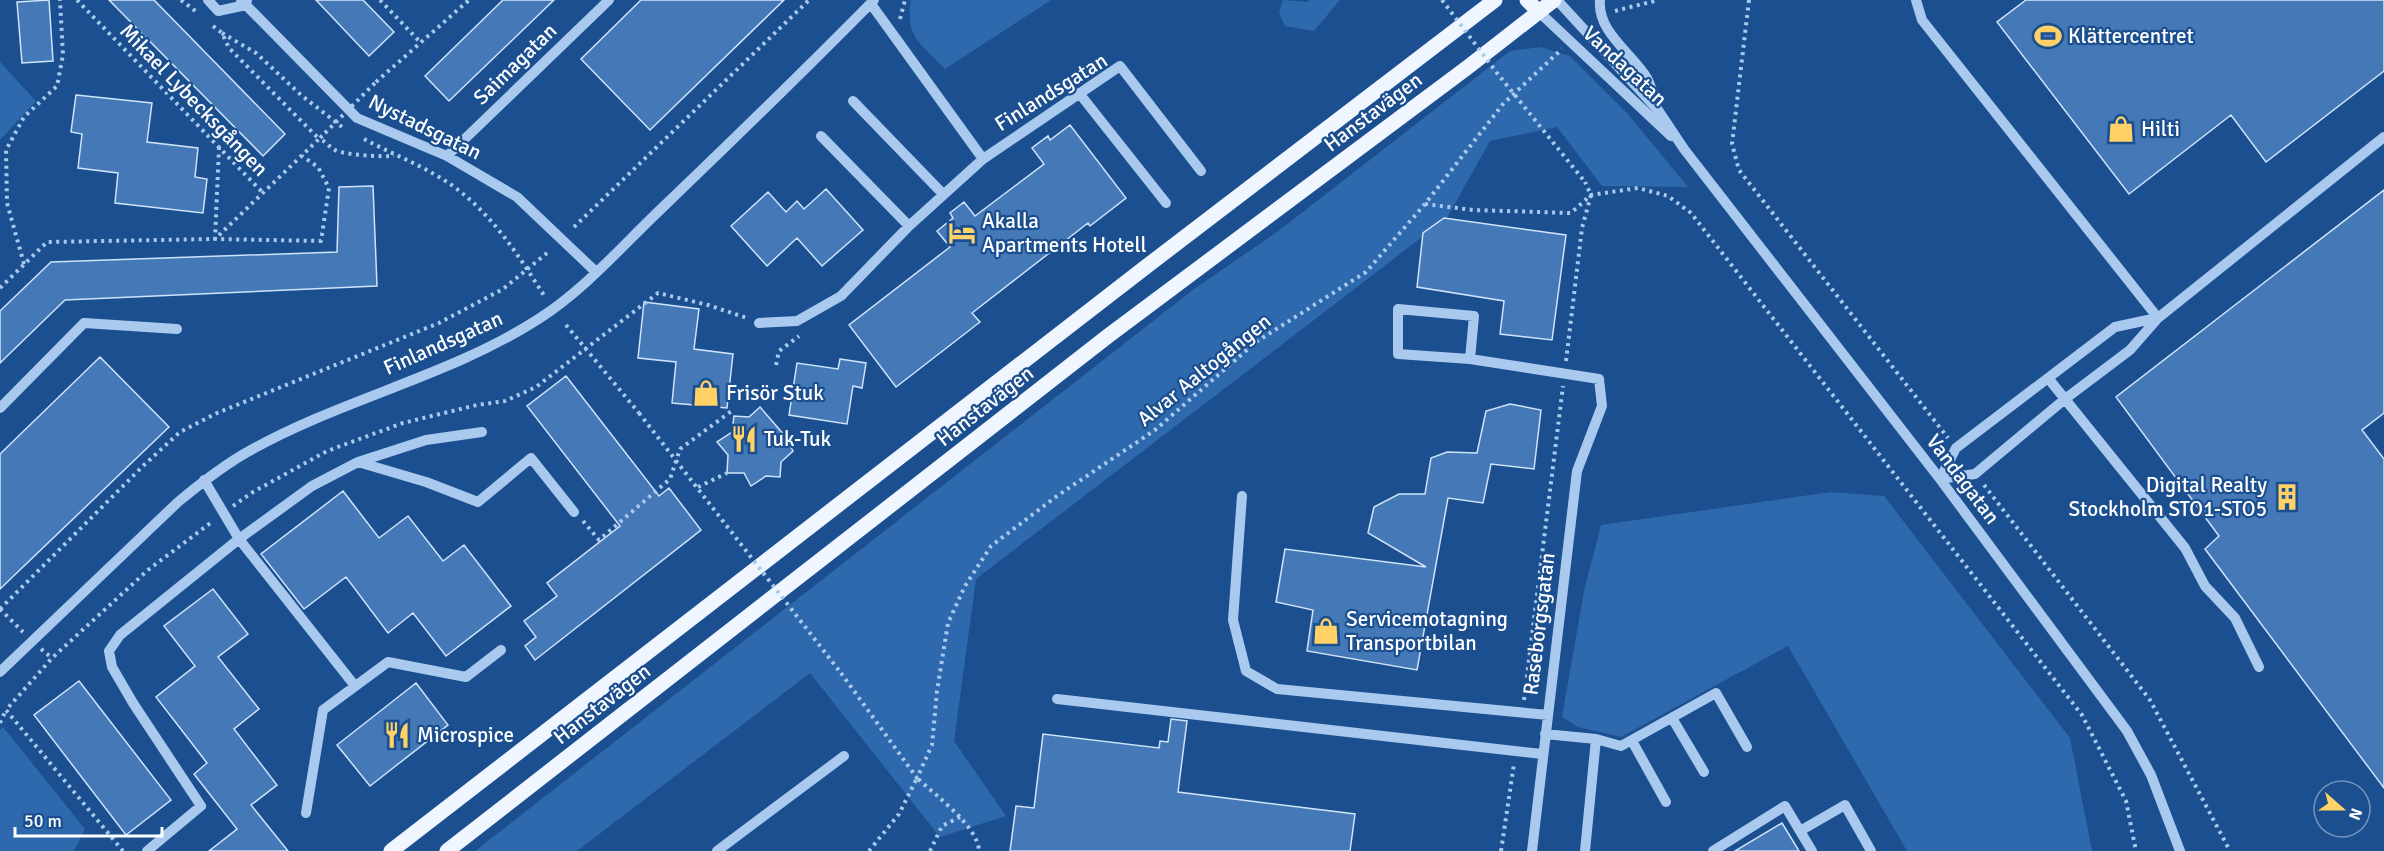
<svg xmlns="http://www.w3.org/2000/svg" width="2384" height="851" font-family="Signika,sans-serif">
<rect width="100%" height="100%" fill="#1b4f8f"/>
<path fill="#2e69ad" d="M911,0H1051L945,69C922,45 904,36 911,0Z
M1283,0L1308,2L1309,0H1340L1314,31L1285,26L1279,13Z
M1540,47L1570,56L1626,112L1688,187L1602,186L1557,127L1490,141L1447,218L976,579L954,741L1006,816L940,837L810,673L577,851H475L1194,289L1277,232L1510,51Z
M0,62L36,101L0,140Z
M1831,492L1884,496L2070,738L2092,851H1907L1788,646L1621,737L1578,727L1562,717L1584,591L1601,525Z
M3,727L85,829L74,851H0V730Z"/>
<path fill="#4478b7" stroke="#cfe3fa" stroke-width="1.5" d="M49,0L53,61L22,63L17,2Z
M109,0H154L285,134L263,156Z
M316,0H363L394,32L369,56Z
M503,0H554L449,101L425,76Z
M641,0H784L650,130L581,59Z
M2026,0H2384V71L2266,162L2231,115L2129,194L1997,22Z
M76,95L152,103L147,142L198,148L195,177L207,179L203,213L115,203L118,173L78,168L82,134L71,132Z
M1070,125L1126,198L1090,226L1088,223L972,313L980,322L896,387L849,325L950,247L937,231L953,218L950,213L964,202L975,216L1044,164L1032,148L1048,136L1050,140Z
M373,186L377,286L65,300L0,363V311L51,262L337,252L339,187Z
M826,189L863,230L822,266L797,238L767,266L731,226L768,192L786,212L797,201L804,209Z
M2384,190V413L2362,430L2384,459V788L2205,549L2219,536L2116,397Z
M1444,218L1566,235L1552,340L1500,334L1504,301L1417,287L1423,233Z
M644,302L699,309L694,349L733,354L727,408L672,403L676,362L638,358Z
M100,357L169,427L0,589V454Z
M840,359L866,363L862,388L853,386L847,424L789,415L797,363L838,369Z
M566,376L659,496L669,488L701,530L535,660L525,646L536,637L524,621L557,596L547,583L620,526L527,406Z
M1510,404L1541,410L1534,469L1491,464L1483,503L1448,498L1417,670L1307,651L1313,610L1276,602L1285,549L1426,567L1368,533L1374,507L1399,494H1425L1431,458L1447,452L1477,453L1486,411Z
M760,407L785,436L793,451L781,462L780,477L766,476L751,486L744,473H727L728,455L717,442L732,432L734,416L749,417Z
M343,491L379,538L408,516L443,561L464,545L511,606L446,656L413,613L388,633L346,577L304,609L261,554Z
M213,589L248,634L218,657L259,709L234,729L277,785L251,805L288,851H209L237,829L194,774L207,763L156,697L195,666L164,626Z
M79,681L171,800L126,835L34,715Z
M416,683L448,725L370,786L337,745Z
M1171,719L1187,721L1178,792L1355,814L1350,851H1010L1016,806L1034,808L1043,734L1159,748L1160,741L1168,742Z
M1782,823L1799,851H1735Z"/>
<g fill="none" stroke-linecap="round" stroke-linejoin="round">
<path stroke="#a9c9ee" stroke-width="4" stroke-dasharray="3 4.5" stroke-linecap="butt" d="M77,0L264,194
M181,0L198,13
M380,0L421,43
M1749,0L1732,144L1739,170L1948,438
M1615,11L1658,0
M900,19L905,0
M213,26L222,33L229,48L319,139L325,133
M222,33L256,53L301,95L342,127
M376,82L469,0
M364,139C392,154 424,166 450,184C491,212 519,256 545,297
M219,147L215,239L319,139C326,141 328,146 335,150C343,155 383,157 394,156
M1425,204L1473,210L1571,213L1591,195L1638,188L1668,196L1691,213L2082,715L2126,801L2136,851
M574,227L809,0
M24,264L7,203L6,150L24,117L57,86L63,55L60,0
M0,288L47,242L215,239L321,241L329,188L318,167L302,156
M566,325L639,413
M1566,361L1582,228L1591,195L1585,182
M776,365L779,351L799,336
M1984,485L2150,700L2230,851
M698,487L727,473
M233,506L253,492L327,451L403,423L477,405L505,401L536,387L658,293L708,305L747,318
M583,521L599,540L670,479L680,449L733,410
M0,609L143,466L180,432L217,413L439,323L503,289L547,253
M0,609L23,632
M41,649L52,658
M841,673L917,778L932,745L937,691L948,623L965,586L991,546L1057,496L1155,430L1256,342L1366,272L1425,204L1503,104L1562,49
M1524,700L1563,386
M0,723L6,710
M123,851L6,710L52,658L148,570L213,521
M869,851L899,814L917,778C935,795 978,826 979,851
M930,851L942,826L960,817
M1501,851L1514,764"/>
<path stroke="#a9c9ee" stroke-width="10" d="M208,0L218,11L246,5L247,0
M241,0L357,118L447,156L517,197L596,272
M1557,0L1658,110L1684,149L1940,479L2127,731L2151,775L2180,851
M1600,0C1597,32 1632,53 1647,78C1651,86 1654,96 1656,104
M1916,0L1922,20L2158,318
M871,4L983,159
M1539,12L1671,136
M1079,93L1166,203
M853,101L943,194
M821,136L909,226
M447,156L609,0
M759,323L797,321L841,296L909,226L983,159L1120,66L1201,171
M1470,359L1398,354V309L1474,316L1470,359L1599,379L1602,406L1577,471L1532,851
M2048,378L2185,548L2205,586L2235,618L2259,667
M0,408L84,323L177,329
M358,462L426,440L482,432
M1940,479L1975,474L2065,399L2130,350L2158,318L2384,137
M1940,479L1956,448L2115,327L2157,318
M204,480L239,539L355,686
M1242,496L1233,620L1246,671L1277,689L1548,715
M0,672L178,502C201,483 225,464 251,450C344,398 451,376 540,318C585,289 622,246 661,209C733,140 804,71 874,0
M1057,699L1542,754
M1672,718L1704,772
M1545,734L1596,739L1585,851
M1596,739L1621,746L1716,693L1747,747
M1632,741L1666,802
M306,813L323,710L388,662L466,677L501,650
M1800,831L1845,805L1871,851
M147,851L201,806L133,703L112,667L109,651L120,635L239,539L312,486L358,462L426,482L478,502L531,458L574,512
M717,851L844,756
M1713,851L1785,806L1812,851"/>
<path stroke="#f0f6ff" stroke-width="15" d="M1527,0L1539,12
M391,851L1147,266L1495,0
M447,851L1108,336L1468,67L1554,0"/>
<path stroke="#a9c9ee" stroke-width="4" stroke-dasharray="3 4.5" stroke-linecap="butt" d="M1442,0L1497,73L1585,182
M325,133L376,82
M639,413L841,673"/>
</g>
<defs>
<symbol id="stadium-bare" viewBox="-9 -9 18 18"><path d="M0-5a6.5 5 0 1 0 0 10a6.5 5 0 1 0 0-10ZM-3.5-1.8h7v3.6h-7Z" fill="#ffd166" stroke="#1b4f8f" stroke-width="2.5" paint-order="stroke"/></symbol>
<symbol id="shop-bare" viewBox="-9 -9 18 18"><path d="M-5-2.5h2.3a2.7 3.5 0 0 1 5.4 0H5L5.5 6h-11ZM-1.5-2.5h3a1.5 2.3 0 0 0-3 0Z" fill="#ffd166" stroke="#1b4f8f" stroke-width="2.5" paint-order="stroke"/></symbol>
<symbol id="hotel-bare" viewBox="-9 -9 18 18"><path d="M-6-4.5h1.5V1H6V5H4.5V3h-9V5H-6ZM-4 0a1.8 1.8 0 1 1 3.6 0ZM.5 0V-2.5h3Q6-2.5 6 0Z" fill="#ffd166" stroke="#1b4f8f" stroke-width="2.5" paint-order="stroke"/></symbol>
<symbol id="restaurant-bare" viewBox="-9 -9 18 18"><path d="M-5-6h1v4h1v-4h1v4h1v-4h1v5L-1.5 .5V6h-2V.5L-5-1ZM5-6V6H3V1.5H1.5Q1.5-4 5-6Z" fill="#ffd166" stroke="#1b4f8f" stroke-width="2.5" paint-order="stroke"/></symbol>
<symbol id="building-bare" viewBox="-9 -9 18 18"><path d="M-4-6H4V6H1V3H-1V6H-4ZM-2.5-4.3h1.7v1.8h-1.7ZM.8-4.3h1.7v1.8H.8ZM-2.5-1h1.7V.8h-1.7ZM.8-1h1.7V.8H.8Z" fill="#ffd166" stroke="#1b4f8f" stroke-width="2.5" paint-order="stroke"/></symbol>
</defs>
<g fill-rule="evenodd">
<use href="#stadium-bare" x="2029" y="17" width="38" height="38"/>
<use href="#shop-bare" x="2102" y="110" width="38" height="38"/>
<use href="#hotel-bare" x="943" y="214" width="38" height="38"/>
<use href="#shop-bare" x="687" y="374" width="38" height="38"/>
<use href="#restaurant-bare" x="725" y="420" width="38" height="38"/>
<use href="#building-bare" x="2268" y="478" width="38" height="38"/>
<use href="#shop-bare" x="1307" y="612" width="38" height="38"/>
<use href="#restaurant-bare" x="378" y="716" width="38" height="38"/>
</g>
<g text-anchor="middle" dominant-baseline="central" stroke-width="4.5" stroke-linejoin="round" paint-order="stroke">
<g font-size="21" fill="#fff" stroke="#1b4f8f" text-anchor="start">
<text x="2068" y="36">Klättercentret</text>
<text x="2141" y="129">Hilti</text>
<text x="982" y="221">Akalla<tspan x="982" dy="24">Apartments Hotell</tspan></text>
<text x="726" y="393">Frisör Stuk</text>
<text x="764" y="439">Tuk-Tuk</text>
<text x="2267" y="485" text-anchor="end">Digital Realty<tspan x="2267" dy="24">Stockholm STO1-STO5</tspan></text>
<text x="1346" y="619">Servicemotagning<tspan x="1346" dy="24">Transportbilan</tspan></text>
<text x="417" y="735">Microspice</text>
</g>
<g font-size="21" fill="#fff" stroke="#1b4f8f">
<text transform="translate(515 64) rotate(-44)">Saimagatan</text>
<text transform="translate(1625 66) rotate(43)">Vandagatan</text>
<text transform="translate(1051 92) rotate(-32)">Finlandsgatan</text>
<text transform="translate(194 100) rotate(46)">Mikael Lybecksgången</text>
<text transform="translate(1373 112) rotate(-37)">Hanstavägen</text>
<text transform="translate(425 127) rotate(26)">Nystadsgatan</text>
<text transform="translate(443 343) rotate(-24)">Finlandsgatan</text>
<text transform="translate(1204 370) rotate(-39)">Alvar Aaltogången</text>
<text transform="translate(985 406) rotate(-38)">Hanstavägen</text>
<text transform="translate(1963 479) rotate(53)">Vandagatan</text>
<text transform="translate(1539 624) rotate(-83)">Raseborgsgatan</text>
<text transform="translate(602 704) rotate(-38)">Hanstavägen</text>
</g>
</g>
<g transform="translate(2342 809) rotate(111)"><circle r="28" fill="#1b4f8f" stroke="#7695bc" stroke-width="1.5"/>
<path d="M0-4.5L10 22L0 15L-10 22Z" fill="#ffd166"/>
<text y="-9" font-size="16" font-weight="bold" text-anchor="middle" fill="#ffffff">N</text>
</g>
<path d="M15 827v9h147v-9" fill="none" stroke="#ffffff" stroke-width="3"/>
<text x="24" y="827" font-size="18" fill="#ffffff" stroke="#1b4f8f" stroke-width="4.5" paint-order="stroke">50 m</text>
</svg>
